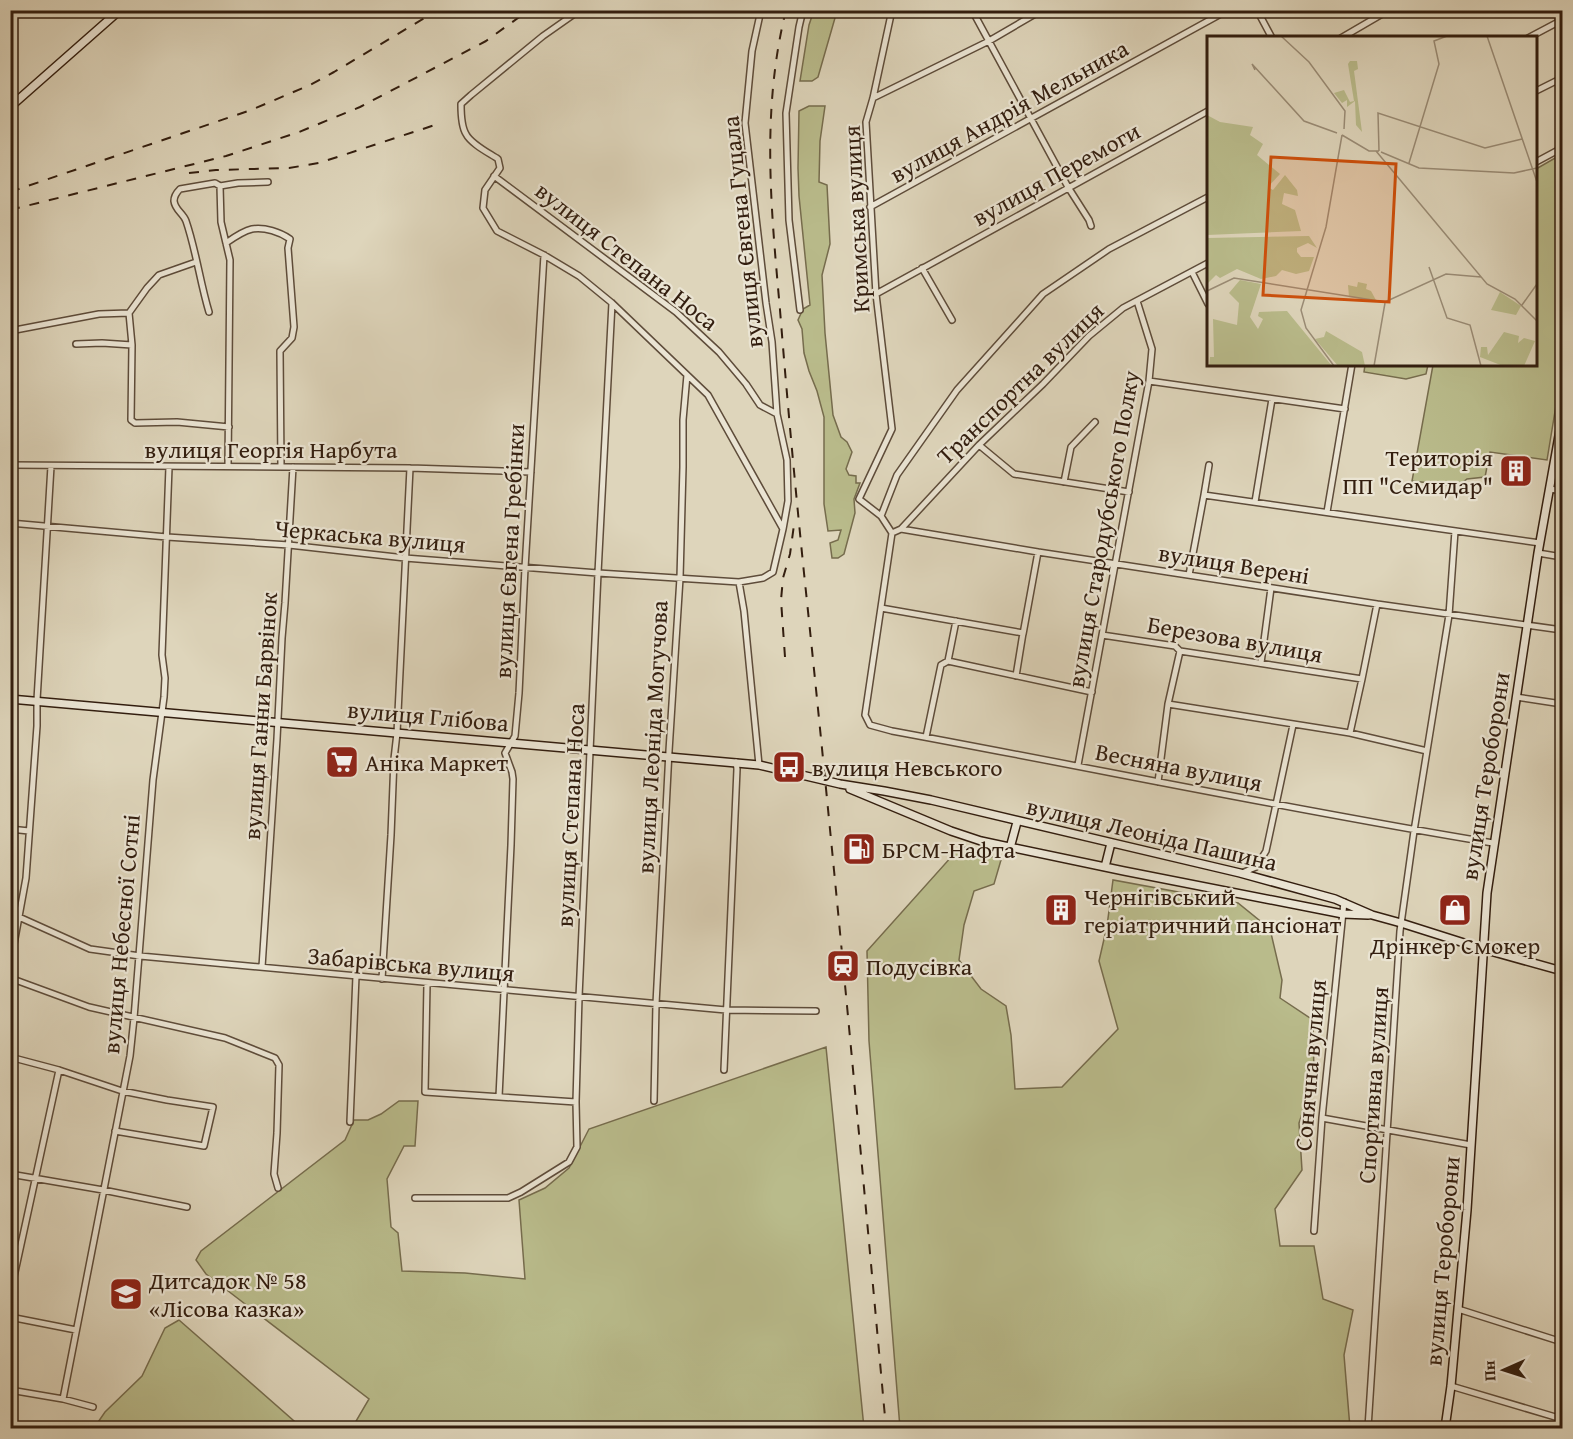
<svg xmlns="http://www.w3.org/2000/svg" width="1573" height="1439" font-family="'Gentium Book Plus',serif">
<rect width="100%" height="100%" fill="#ded5bb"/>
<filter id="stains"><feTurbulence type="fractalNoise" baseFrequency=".00333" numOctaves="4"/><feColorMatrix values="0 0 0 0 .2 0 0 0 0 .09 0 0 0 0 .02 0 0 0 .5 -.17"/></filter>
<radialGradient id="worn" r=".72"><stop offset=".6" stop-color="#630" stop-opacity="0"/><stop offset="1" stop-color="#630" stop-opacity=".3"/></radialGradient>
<path fill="#b9bb8b" stroke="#766c4d" stroke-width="1.5" d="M814,10L837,11L818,77L812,81H800L809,25Z
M809,106H825L820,141L819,182L827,185L830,244L822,275L825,333L833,415L841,437L847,442L852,452L846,469L849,475L856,476V483H860L854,499L855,513L844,554L838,558H832L830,543L838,540L841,530L828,531L824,504V417L817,391L809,371L804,353L802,329L798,320L803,309L810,305L799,196L798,168L799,111Z
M1562,154V369L1547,460L1490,452L1485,477L1467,479L1458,486L1412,481L1433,365L1536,364V169Z
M1365,365V364L1428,365L1426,374L1406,379L1364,372Z
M961,846L1001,860L994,884L974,891L964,925L959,960L981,989L1006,1006L1011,1035L1015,1089L1062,1087L1118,1029L1099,961L1107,926L1113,880L1238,903L1270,929L1282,980L1280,998L1313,1020L1314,1077L1299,1123L1302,1170L1275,1209L1280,1246H1314L1323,1299L1353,1310L1344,1355L1350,1428H900L869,1041L867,951Z
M826,1047L864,1428H352L369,1399L206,1274L196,1260L201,1251L345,1140L354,1120H368L381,1114L399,1101H418L415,1146H404L387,1179L391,1227L398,1233L402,1271L465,1273L525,1279L519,1200L545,1188L569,1168L589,1129Z
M179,1320L302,1428H94L105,1412L142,1376L165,1328Z"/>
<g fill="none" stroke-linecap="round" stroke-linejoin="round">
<defs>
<path id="street" d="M761,10L752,51L745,123L766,303L772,342L777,414
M892,10L873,98L866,122L876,294L892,429L859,499L881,516L892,533L901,529L979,445L1043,384L1089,336L1123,308L1208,263
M972,10L1068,187L1089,220L1091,226
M1257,10L1272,38
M1341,38L1389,10
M1528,38L1562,20
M1536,91L1562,78
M873,98L989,41L1042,10
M1536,162L1562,148
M494,176L676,312L719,352L746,384L760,405L777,414L787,460L788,501L783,529
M870,207L1228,10
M226,243C233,238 243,231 252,229C265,227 280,232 290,239L288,248L294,327L292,338L280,351L281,467
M196,262L159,275L147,288L129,313L132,345L131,420L135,423L177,422L229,427
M922,268L952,320
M1192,272L1208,304
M876,294L1208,111
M800,310L789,220L786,113L799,27L803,10
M209,312C200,282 196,250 186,221C183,213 175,210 174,201C174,196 177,192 180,189L215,183L220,186
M10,331L99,314L129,313
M76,344L102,343L132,345
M1149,381L1345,409
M979,445L1014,474L1129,492
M10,465L410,468L531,472
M228,466L230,260L221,222L220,186L238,183L268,182
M1064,482L1071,447L1095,422
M1550,489L1562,491
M1204,495L1209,465
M1255,502L1272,399
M1327,512L1352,364
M881,516L897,475L957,390L1043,294L1109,249L1208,197
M10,523L167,537L289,545L405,558L598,573L739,582L763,578L773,572L783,529L708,395L612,303L579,276L544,255L497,231L483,208L485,190L500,168L498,159C489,153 471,144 466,134C461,126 461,113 461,104L471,95L543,36L580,10
M901,529L1038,552L1377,604L1562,630
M892,533L865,715L870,725L892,731C1093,768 1292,810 1493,843
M1538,553L1562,557
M1189,575L1204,495L1540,543
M739,582L744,611L759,765
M881,608L1023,633L1016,676
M956,621L948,661L1092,692
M1023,634L1038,552
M1102,635L1175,646L1180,651L1362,679
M1261,663L1271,588
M1516,697L1562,704
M1168,704L1350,733L1427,751
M1350,733L1362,679L1377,604
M926,737L941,665L948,661
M1078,765L1149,381L1152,349L1137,301
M1158,782L1168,704L1180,651
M10,829L29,831
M1242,873L1256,867L1266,851L1293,725
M10,913L90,949L140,956L726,1010L816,1011
M10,966L26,878L37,726V700L51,466
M262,967L277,739L282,638L285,603L293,467
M10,978L89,1007L225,1038L275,1058L279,1065L277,1133L274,1174L278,1188
M382,979L391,835L394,759L397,733L410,468
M427,984L425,1092L576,1102
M10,1057L59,1070L122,1091L167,1100L213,1107L204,1146L115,1131
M724,1070L737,769L736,762
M499,1097L511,845L513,779L512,772L505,753L515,736L519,693L525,568L544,255
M654,1101L656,1004L669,751L680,578L683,467V420L687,375
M1322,1118L1471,1145
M350,1122L356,976
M10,1174L103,1190L187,1207
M415,1198H508L521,1192L569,1162L577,1147L576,1102L579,997L598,573L612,303
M1314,1231L1322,1118L1344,902
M10,1295L59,1070
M1458,1309L1562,1342
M10,1317L76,1330
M1451,1386L1562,1419
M10,1390L63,1399L93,1407
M63,1399L130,1056L134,1018L153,780L164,697L165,678L162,655L169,467
M1368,1428L1400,931L1414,831L1449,615L1455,531"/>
<path id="secondary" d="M10,107L120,10
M10,699L759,765L840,784L884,791L931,800L1240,873L1335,899L1372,915L1401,923L1483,949L1562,971
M850,789L951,831L981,841L1124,871L1343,914L1368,915
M1010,848L1017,822
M1105,867L1111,843
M1445,1428L1451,1386L1467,1210L1487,893L1538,553L1562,419"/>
</defs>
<use href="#street" stroke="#5e4c3a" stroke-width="8"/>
<use href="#secondary" stroke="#331e0f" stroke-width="10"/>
<use href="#street" stroke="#eae4d3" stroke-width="5"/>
<use href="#secondary" stroke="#eae4d3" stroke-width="7"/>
<path stroke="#331e0f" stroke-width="2" stroke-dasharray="10 10" stroke-linecap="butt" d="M786,10C761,111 771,208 780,310C787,398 795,485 804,573C834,858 860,1143 886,1428
M189,173L216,170L289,168L319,163L438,124
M10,192L251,110L310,85L334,72L438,10
M10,210L226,156L299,132L360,107L486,41L529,10
M785,657L781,600L783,578L790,554L794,525"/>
</g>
<defs>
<symbol id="building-square" viewBox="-11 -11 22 22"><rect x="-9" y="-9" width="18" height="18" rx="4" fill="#8f2418" stroke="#eae4d3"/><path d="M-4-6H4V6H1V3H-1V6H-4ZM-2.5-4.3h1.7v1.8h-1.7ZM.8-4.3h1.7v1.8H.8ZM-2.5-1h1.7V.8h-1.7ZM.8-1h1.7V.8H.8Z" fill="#fff"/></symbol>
<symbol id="supermarket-square" viewBox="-11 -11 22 22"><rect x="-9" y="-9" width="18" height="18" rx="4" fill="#8f2418" stroke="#eae4d3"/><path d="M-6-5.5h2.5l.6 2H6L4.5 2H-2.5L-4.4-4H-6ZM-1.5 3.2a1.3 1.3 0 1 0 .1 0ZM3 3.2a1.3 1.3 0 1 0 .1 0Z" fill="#fff"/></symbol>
<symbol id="bus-square" viewBox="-11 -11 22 22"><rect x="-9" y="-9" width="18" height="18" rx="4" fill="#8f2418" stroke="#eae4d3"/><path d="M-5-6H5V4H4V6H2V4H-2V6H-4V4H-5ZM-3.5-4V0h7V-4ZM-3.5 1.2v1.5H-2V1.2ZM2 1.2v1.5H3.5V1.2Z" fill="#fff"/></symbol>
<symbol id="fuel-square" viewBox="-11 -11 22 22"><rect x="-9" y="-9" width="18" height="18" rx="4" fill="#8f2418" stroke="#eae4d3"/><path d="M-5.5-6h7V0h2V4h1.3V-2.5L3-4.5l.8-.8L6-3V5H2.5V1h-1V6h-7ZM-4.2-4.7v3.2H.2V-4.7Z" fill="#fff"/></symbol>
<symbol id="shop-square" viewBox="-11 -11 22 22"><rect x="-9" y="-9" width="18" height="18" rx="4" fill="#8f2418" stroke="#eae4d3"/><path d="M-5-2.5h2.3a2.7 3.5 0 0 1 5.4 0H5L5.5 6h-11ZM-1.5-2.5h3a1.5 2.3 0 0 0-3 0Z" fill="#fff"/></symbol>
<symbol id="station-square" viewBox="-11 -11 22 22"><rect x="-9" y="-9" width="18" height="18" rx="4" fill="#8f2418" stroke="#eae4d3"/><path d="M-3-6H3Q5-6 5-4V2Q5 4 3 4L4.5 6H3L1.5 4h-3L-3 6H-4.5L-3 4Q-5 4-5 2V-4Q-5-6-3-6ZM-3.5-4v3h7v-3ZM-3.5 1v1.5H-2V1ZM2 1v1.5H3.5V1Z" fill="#fff"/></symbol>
<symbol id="school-square" viewBox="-11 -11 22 22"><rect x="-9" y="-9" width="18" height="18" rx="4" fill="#8f2418" stroke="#eae4d3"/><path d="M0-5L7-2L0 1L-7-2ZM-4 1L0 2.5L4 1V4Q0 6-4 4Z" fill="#fff"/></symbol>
</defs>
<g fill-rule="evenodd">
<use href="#building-square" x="1497" y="452" width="38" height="38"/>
<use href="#supermarket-square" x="323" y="743" width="38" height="38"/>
<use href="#bus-square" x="770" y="748" width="38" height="38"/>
<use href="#fuel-square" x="840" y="830" width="38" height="38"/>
<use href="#building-square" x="1042" y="891" width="38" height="38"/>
<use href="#shop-square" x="1436" y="891" width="38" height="38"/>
<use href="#station-square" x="824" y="947" width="38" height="38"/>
<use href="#school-square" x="107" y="1275" width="38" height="38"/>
</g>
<g text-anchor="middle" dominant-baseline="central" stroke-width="4.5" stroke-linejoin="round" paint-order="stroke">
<g font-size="24" fill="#331e0f" stroke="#eae4d3">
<text transform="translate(1009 111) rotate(-29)">вулиця Андрія Мельника</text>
<text transform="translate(1056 174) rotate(-29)">вулиця Перемоги</text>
<text transform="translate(856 219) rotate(-93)">Кримська вулиця</text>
<text transform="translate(742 232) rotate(-96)">вулиця Євгена Гуцала</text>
<text transform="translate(627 256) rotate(38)">вулиця Степана Носа</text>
<text transform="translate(1020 383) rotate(-44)">Транспортна вулиця</text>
<text x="271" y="449">вулиця Георгія Нарбута</text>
<text transform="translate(1103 529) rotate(-80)">вулиця Стародубського Полку</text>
<text transform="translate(370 536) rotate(5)">Черкаська вулиця</text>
<text transform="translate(509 551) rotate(-87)">вулиця Євгена Гребінки</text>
<text transform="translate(1234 564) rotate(9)">вулиця Верені</text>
<text transform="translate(1235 639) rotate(10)">Березова вулиця</text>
<text transform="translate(260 716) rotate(-86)">вулиця Ганни Барвінок</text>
<text transform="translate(428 716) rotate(5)">вулиця Глібова</text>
<text transform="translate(652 737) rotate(-87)">вулиця Леоніда Могучова</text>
<text transform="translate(1179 767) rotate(11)">Весняна вулиця</text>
<text transform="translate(1485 776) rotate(-81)">вулиця Тероборони</text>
<text transform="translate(570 815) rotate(-87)">вулиця Степана Носа</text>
<text transform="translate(1152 834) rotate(13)">вулиця Леоніда Пашина</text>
<text transform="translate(121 934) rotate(-85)">вулиця Небесної Сотні</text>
<text transform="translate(411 964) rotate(5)">Забарівська вулиця</text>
<text transform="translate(1310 1065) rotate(-85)">Сонячна вулиця</text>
<text transform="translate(1373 1085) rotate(-86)">Спортивна вулиця</text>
<text transform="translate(1442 1261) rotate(-85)">вулиця Тероборони</text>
</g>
<g font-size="24" fill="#331e0f" stroke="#eae4d3" text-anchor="start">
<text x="1493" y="457" text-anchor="end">Територія<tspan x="1493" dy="28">ПП "Семидар"</tspan></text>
<text x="365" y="762">Аніка Маркет</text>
<text x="812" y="767">вулиця Невського</text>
<text x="882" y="849">БРСМ-Нафта</text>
<text x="1084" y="896">Чернігівський<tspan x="1084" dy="28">геріатричний пансіонат</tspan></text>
<text x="1455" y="945" text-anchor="middle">Дрінкер Смокер</text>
<text x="866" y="966">Подусівка</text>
<text x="149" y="1280">Дитсадок № 58<tspan x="149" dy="28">«Лісова казка»</tspan></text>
</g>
</g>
<g transform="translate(1207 36)">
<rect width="330" height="330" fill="#ded5bb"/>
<path d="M143,25H150L151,33L147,35L155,96L149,89L148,65L140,71V64L135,67L127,57L137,54L143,66L147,65L141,28ZM0,79L13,86L46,91L43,99L56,108L50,119L73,138L61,151L66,154L78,139L90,154L91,160L77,157L75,168L88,174L94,195L0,199ZM102,200L110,212L101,207L90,212V216L94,221H107L102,235L89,238L75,234L69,240L54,243L30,233L13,242L9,239L0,248V202ZM33,244L54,248L43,281L51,293L56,283L51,280L52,276L80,275L125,330H2L3,321H7L6,283L30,289L32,267L22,257ZM151,246L160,248L159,253L164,255L170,266L142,261L141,249L150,251ZM293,256L314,270L309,279L284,274ZM119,295L155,316L158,330H131L108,303L117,301ZM297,296L312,300L311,307L317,302L328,305L317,330H296L273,321L274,311H280L281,319Z" fill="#b9bb8b"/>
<path fill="none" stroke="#9a8c76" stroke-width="1.5" d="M74,0L102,26L138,75L137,93M280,0L330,146M48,34L45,28L97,85L130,97M135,99L162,115H172M169,115L280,248L308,263L330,285M172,115L171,77L278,112L315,103M174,116L212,132L307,137L330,132M202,127L232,28L227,5L240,0M222,231L240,282L263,289L274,330M0,255L27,242L178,266L239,238L274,241M315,269L330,248M127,330L99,292L94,274L119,191L135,99M167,330L178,267"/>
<path fill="#cd500c" fill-opacity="0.15" stroke="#cd500c" stroke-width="3" d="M64,121L189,128L182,266L56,259Z"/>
<rect width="330" height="330" fill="none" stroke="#331e0f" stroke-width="3"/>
</g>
<rect width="1573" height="1439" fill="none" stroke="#ded5bb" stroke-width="36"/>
<rect x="12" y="12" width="1549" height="1415" fill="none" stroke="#331e0f" stroke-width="3"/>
<rect x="18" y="18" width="1537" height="1403" fill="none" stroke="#331e0f" stroke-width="1.5"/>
<g transform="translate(1504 1370) rotate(267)" stroke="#eae4d3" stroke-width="4.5" paint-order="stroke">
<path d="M0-4.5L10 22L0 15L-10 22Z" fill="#331e0f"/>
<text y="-9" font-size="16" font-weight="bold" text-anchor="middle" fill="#331e0f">Пн</text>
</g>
<rect width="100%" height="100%" filter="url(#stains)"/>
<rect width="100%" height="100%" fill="url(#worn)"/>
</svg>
